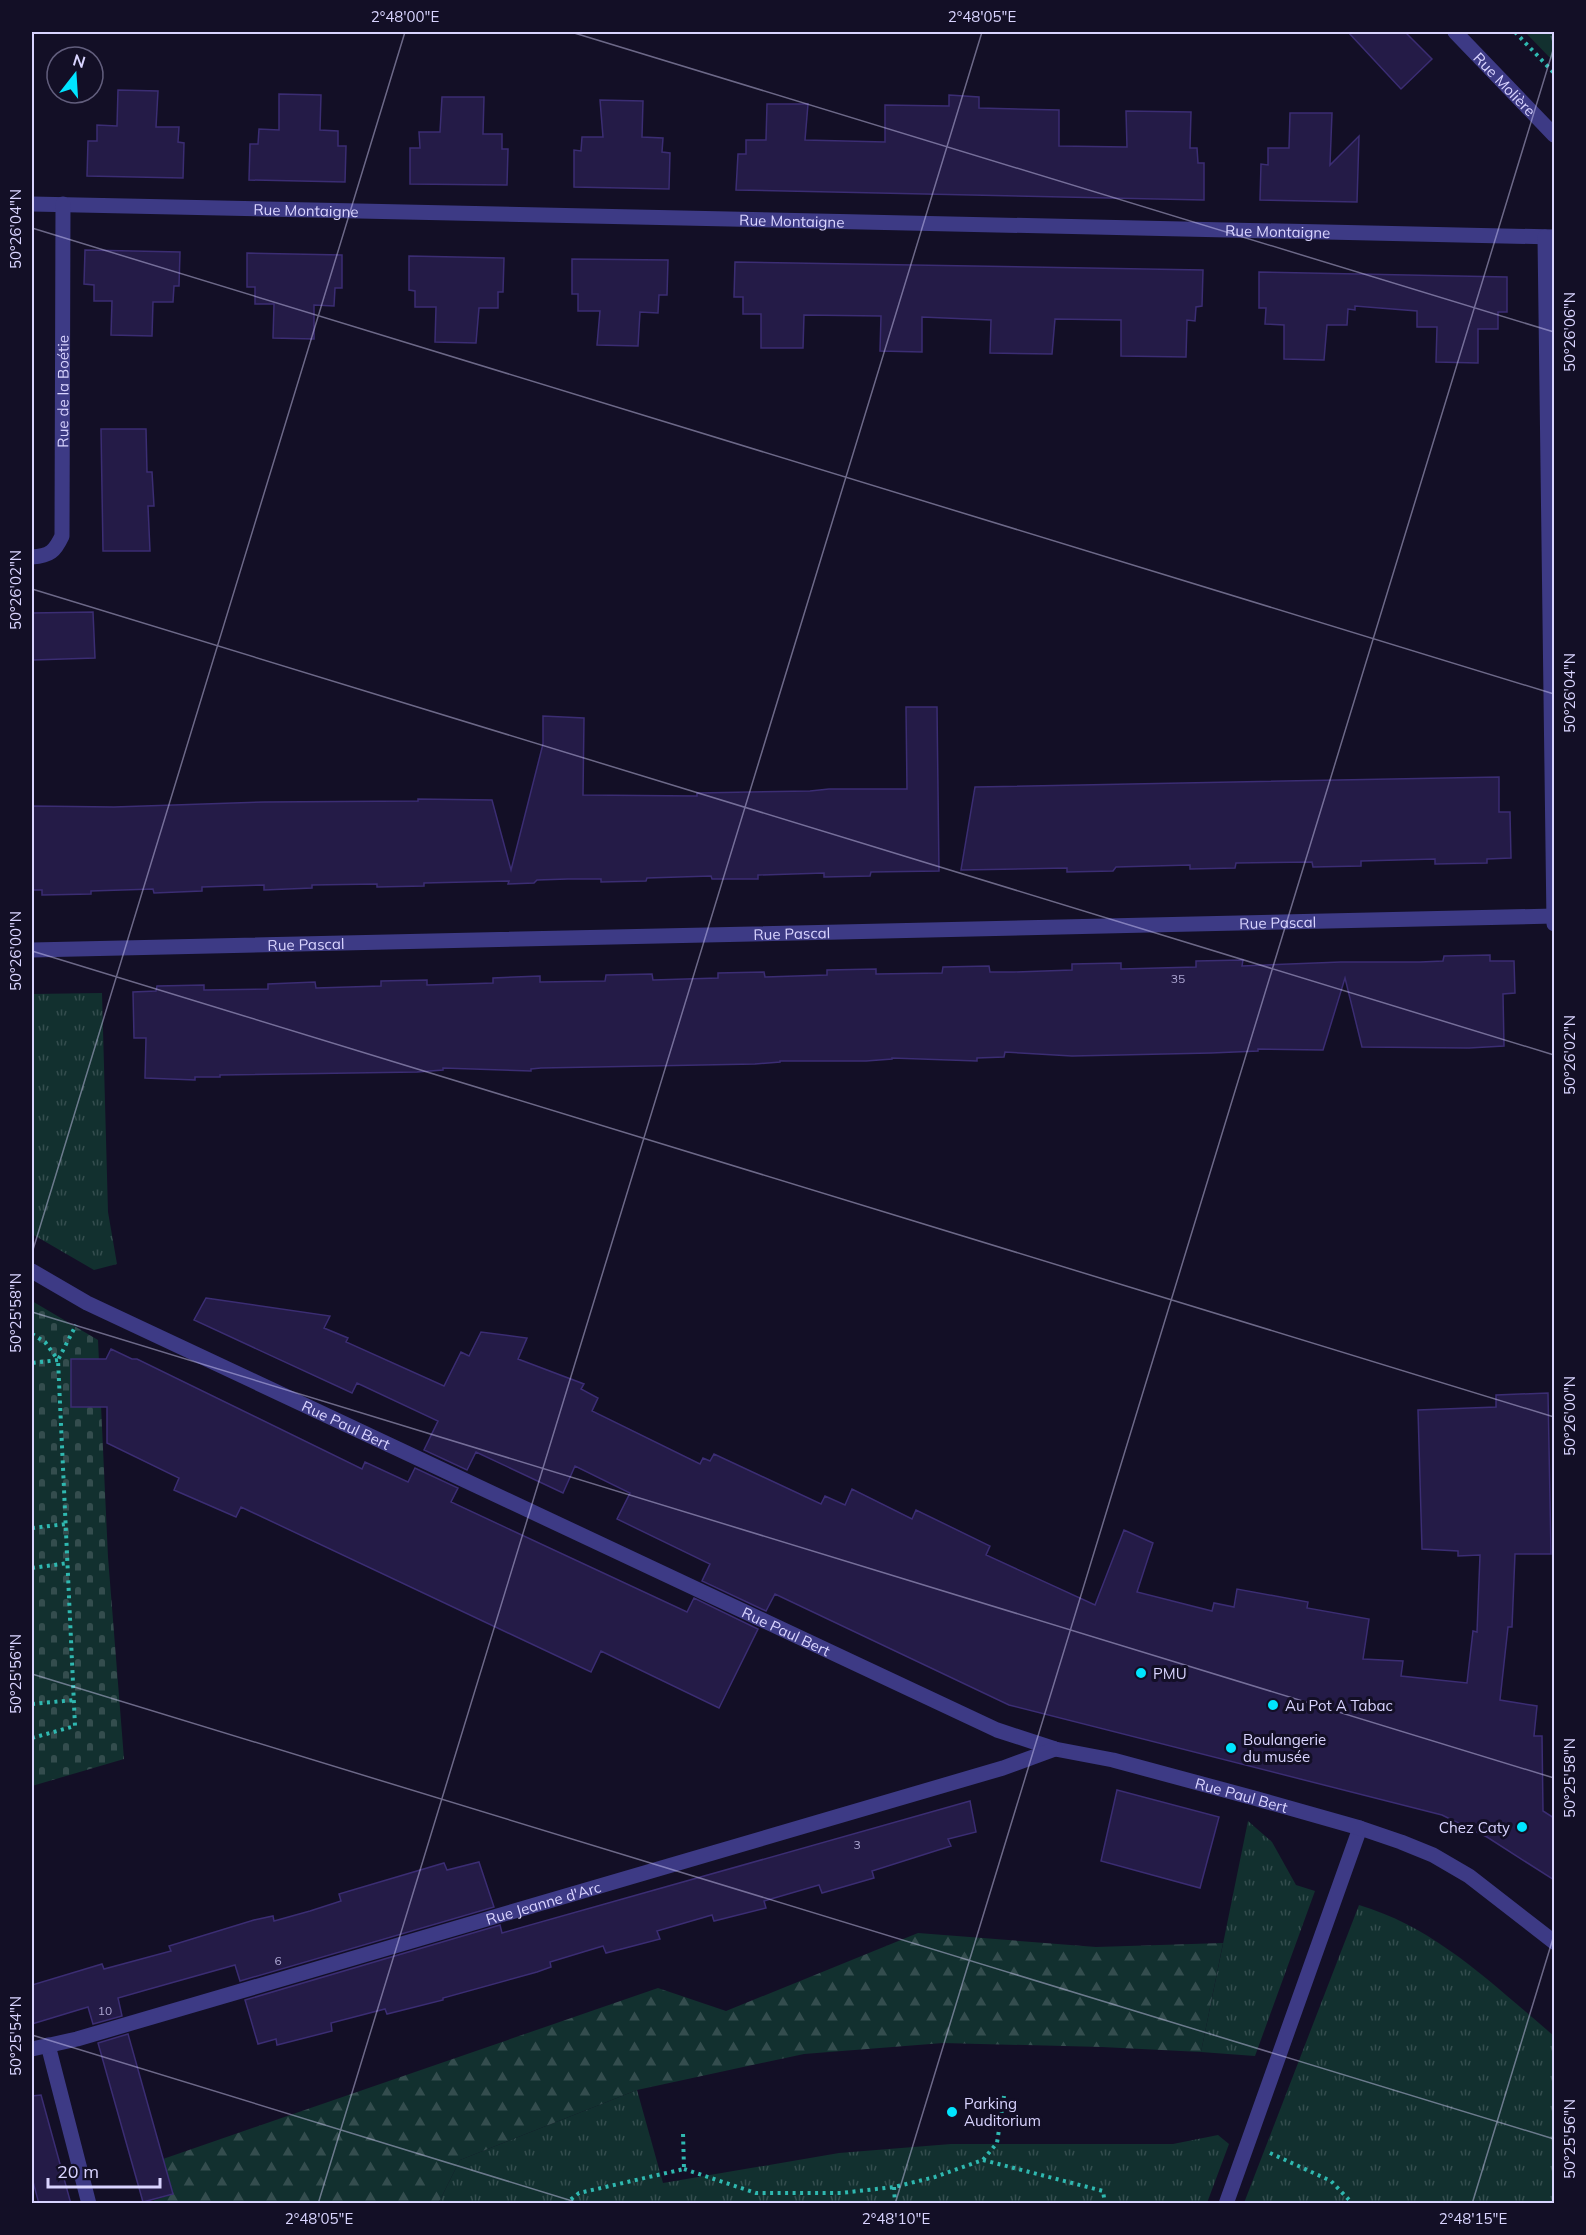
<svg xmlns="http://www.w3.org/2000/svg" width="1586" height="2235" font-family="Mulish,sans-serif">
<defs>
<pattern id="grass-tufts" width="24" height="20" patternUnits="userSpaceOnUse" patternTransform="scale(1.5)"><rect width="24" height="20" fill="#12302f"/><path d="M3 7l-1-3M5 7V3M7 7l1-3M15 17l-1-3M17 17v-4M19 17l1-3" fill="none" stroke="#344d4e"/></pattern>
<pattern id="forest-firs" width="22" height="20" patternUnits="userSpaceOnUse" patternTransform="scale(1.5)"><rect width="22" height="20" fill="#12302f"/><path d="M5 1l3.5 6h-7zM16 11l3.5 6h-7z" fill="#344d4e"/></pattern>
<pattern id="cemetery-stones" width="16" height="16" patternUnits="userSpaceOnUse" patternTransform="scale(1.5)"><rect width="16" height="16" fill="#12302f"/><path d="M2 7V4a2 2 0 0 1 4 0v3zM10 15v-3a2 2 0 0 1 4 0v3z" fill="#344d4e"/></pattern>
</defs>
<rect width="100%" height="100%" fill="#130f26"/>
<path fill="url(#grass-tufts)" d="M1525,32H1554V62Z
M102,993L108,1212L117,1264L94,1270L32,1234V994Z
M1248,1821L1272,1842L1296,1885L1315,1891L1255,2056L1201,2052Z
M1359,1905C1437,1928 1493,1985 1554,2036V2203H1244Z
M637,2090L663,2183L839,2153L951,2144H1173L1218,2135L1229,2144L1207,2203L437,2204L440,2200L460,2160Z"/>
<path fill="url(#forest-firs)" d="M918,1933L1096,1947L1223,1943L1201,2052L1102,2047L943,2043L804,2054L637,2090L460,2160L440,2200L437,2203L143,2204L173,2194L163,2159L658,1988L726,2011Z"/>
<path fill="url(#cemetery-stones)" d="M32,1301L98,1340L108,1557L124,1759L32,1786Z"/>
<path fill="#241b47" stroke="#3b2d73" stroke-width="1.5" d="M1348,32H1405L1432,59L1401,89Z
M118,90L158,91L156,127H179L178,142L184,143L183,178L87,176L88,141H97V125L117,126Z
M279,94L321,95L320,130L338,131V146H346L345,182L249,180L250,144H258L259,129L279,130Z
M949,95L979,97V108L1059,110V146L1127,147L1126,111L1191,112L1190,148H1197L1198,163H1204V200L736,190L738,154H746V140H766L767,104H808L805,140L885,142V105L949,106Z
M442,97H484L483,134H502V149H508L507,185L410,184V148H420L419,132H440Z
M600,100L643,101L642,137L663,138L662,152L670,153L669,189L574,187V150L581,151L582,137H603Z
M1290,113H1332L1330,165L1359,136L1357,202L1260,200L1261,164L1268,165V148H1289Z
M85,250L180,252L179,286H174L173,302H153L152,336L111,335L112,301H94V285L84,284Z
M247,253L342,255V288H335L334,306L314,305V339L273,338L274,304H255V287H247Z
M409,256L504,258L503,292H498V308H479L476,343L435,342L436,307H415V291L409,290Z
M572,259L668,260L667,295H659L658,313L640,312L638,346L597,345L600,311H578V294H572Z
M735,262L1203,270L1202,306L1196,307L1195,321L1187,320L1186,357L1121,356V320L1055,319L1052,354L990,353L991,320L922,317V352L880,351L881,316L804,315L803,348H761V314H743V297H734Z
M1259,272L1507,277V312H1498V329H1478V363L1436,362L1437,327H1417V311L1355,306V310L1348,309L1347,325H1327L1324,360L1284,359V325L1265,324L1266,308H1259Z
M101,429H146L147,472H152L154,506H148L150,551H103Z
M93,612L95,658L33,660L32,613Z
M906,707H937L939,871L871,872L870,876L824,877V873L758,875V879H712L711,876L647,878L646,881L601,882V879H568L537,880L534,883L508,884L509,881L424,883V886L377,887V884L312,885V888L264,890V885L202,887V891L154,893L153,889L91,891V894L42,895V890H32V806L114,807L264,802L418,801V799L492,800L511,870L543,744V716L584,718L583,795L697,796V793L810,791L829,789H907Z
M1499,777V812H1510L1511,858L1487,859V863L1435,864V859L1361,861V866L1313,867L1312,862L1236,863L1235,868L1190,869V865L1116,867L1113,871L1067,872V868L961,870L975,787Z
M1490,955V961H1514L1515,993L1503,994L1504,1046L1469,1048L1362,1047L1345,978L1323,1050L1258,1049V1051L1211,1053L1072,1056L1005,1052L1004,1057L977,1058V1061L892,1058V1059L866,1061H780V1062L755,1064L541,1068L531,1069V1071L443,1068V1070L417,1072L220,1075V1077H195V1080L145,1078L146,1038H134L133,992L156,991L157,986L204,985V990L268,989V984L315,982L316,988L381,986V981L427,980V985L463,984L493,983V978L540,976V982L605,981L606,975L652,974L653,980L718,978V973L764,972L765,977L827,975V970L876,969V974L942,973L943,967L989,966L990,972H1014L1072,970V964L1121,963V969L1196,967V961L1243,960L1242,966L1341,962H1420L1443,961L1444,956Z
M206,1298L330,1316L324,1328L348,1338L346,1342L444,1386L461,1352L469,1356L481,1332L527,1338L518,1359L584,1384L581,1389L598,1398L592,1411L700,1464L703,1458L710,1461L714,1454L821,1504L825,1496L845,1505L852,1489L912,1519L916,1510L990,1546L986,1555L1095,1605L1124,1530L1153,1543L1137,1592L1212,1611L1214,1603L1234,1607L1237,1589L1308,1602L1307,1608L1369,1619L1363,1659L1403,1661L1401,1676L1467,1683L1473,1631L1477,1632L1480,1555L1458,1556V1551L1422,1549L1418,1410L1496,1407V1395L1548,1393L1551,1554H1515L1512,1627H1508L1500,1700L1537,1706L1534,1736H1542L1543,1811L1554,1818V1880L1487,1837L1442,1815L1009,1705L775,1594L766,1611L702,1581L710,1564L617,1519L630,1493L575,1466L563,1493L476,1452L467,1470L424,1450L438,1421L357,1383L352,1393L194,1320Z
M111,1349L132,1359H137L362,1469L365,1462L408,1482L415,1468L458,1488L451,1502L687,1612L694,1598L758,1629L719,1708L601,1651L591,1672L241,1507L236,1517L174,1490L179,1478L107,1443V1407H71V1359H106Z
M1117,1790L1219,1817L1200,1888L1101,1861Z
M970,1801L976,1832L948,1839L951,1846L872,1871L874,1878L822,1893L819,1885L764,1901L766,1908L714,1921L712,1915L657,1931L660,1939L606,1953L603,1946L550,1962L551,1967L537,1972L443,1998V2000L387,2014L385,2009L331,2023L332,2031L277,2045L276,2039L258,2044L245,2000L500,1925L502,1933Z
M479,1862L494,1907L240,1981L235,1965L146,1990L118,1998L122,2016L93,2024L88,2007L32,2024V1985L102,1964L104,1969L171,1951L169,1946L254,1920L273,1916L274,1921L310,1911L341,1901L339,1894L444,1863L447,1870Z
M128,2034L173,2194L143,2202L98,2043Z
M41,2095L71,2204H39L32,2178V2096Z"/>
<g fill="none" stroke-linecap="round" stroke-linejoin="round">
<path stroke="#2fb8b0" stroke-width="4" stroke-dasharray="3 4.5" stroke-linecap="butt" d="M1515,32L1554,73
M32,1334L45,1342L58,1360L32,1363
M32,1528L66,1524
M32,1568L68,1563
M32,1704L74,1700
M32,1738L75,1726L58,1360L76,1325
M1270,2153L1331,2181L1353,2204
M983,2160L1103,2191L1105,2204
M684,2169L756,2193H841L894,2187L935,2177L983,2160L997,2143L1004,2096
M894,2187L895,2204
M565,2204L579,2193L684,2169L683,2133"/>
<path stroke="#3d3a85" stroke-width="15" d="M1226,2204L1360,1828"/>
<g stroke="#3d3a85" stroke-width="15">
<path id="s1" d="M1455,32L1554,135"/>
<path id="s2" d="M32,204L1554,237"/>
<path d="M1545,237L1554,924"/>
<path id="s3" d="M32,557C50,556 55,551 62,536L63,204"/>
<path id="s4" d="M32,950L1554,916"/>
<path id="s5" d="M32,1271L87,1303L997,1730L1055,1749L1113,1760L1254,1798L1360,1828L1401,1842L1433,1855L1469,1876L1554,1942"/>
<path d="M48,2045L89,2204"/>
<path id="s6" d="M32,2049L77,2039L1003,1768L1055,1749"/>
</g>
</g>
<path fill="none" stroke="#d9d4ff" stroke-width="1.5" stroke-opacity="0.45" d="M571,32L1554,332M32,228L1554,694M32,589L1554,1055M32,951L1554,1417M32,1253L405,32M32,1312L1554,1778M32,1674L1554,2139M32,2035L582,2204M318,2204L982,32M895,2204L1554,47M1472,2204L1554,1935"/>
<g fill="#00e5ff" stroke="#130f26" stroke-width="2">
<circle cx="1141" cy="1673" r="6"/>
<circle cx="1273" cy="1705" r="6"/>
<circle cx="1231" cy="1748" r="6"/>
<circle cx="1522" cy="1827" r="6"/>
<circle cx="952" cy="2112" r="6"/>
</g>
<g text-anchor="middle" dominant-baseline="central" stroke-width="6" stroke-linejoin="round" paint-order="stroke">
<g font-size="12" fill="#aca6d1">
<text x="1178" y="978">35</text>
<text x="857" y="1844">3</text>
<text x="278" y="1960">6</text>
<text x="105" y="2010">10</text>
</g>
<g font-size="15" fill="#d9d4ff" stroke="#130f26">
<text stroke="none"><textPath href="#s1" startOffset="72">Rue Molière</textPath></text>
<text stroke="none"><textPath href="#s2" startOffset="274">Rue Montaigne</textPath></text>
<text stroke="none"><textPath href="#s2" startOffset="760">Rue Montaigne</textPath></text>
<text stroke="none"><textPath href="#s2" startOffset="1246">Rue Montaigne</textPath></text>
<text stroke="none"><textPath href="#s3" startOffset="184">Rue de la Boétie</textPath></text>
<text stroke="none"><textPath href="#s4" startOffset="1246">Rue Pascal</textPath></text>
<text stroke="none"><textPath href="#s4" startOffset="760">Rue Pascal</textPath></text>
<text stroke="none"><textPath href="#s4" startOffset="274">Rue Pascal</textPath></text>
<text stroke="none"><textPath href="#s5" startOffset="350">Rue Paul Bert</textPath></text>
<text stroke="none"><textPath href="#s5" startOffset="836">Rue Paul Bert</textPath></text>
<text stroke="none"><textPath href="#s5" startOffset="1322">Rue Paul Bert</textPath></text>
<text stroke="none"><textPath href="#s6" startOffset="532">Rue Jeanne d'Arc</textPath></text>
</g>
<g font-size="15" fill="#d9d4ff" stroke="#130f26" text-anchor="start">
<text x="1153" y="1673">PMU</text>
<text x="1285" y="1705">Au Pot A Tabac</text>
<text x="1243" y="1739">Boulangerie<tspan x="1243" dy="17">du musée</tspan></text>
<text x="1510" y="1827" text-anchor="end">Chez Caty</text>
<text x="964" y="2103">Parking<tspan x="964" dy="17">Auditorium</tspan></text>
</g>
</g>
<rect width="1586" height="2235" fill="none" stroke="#130f26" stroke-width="66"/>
<g transform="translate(75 75) rotate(17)"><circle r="28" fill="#130f26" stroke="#625e7d" stroke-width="1.5"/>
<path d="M0-4.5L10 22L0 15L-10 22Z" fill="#00e5ff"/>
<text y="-9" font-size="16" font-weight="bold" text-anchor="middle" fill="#d9d4ff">N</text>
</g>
<path d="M48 2178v9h112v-9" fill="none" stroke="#d9d4ff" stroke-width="3"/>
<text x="57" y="2178" font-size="18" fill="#d9d4ff" stroke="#130f26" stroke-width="4.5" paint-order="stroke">20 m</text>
<rect x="33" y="33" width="1520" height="2169" fill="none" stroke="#d9d4ff" stroke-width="2"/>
<g font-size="15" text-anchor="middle" fill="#d9d4ff">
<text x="405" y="22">2°48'00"E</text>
<text x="982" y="22">2°48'05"E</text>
<text transform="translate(16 229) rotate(-90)" y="5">50°26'04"N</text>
<text transform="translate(1570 332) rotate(-90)" y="5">50°26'06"N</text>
<text transform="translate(16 590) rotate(-90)" y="5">50°26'02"N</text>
<text transform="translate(1570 693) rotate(-90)" y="5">50°26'04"N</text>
<text transform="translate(16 951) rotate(-90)" y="5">50°26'00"N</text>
<text transform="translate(1570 1055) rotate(-90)" y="5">50°26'02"N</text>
<text transform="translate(16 1313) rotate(-90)" y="5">50°25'58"N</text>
<text transform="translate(1570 1416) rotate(-90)" y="5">50°26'00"N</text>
<text transform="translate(16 1674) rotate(-90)" y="5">50°25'56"N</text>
<text transform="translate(1570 1778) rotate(-90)" y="5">50°25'58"N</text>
<text transform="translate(16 2036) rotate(-90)" y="5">50°25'54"N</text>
<text transform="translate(1570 2139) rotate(-90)" y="5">50°25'56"N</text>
<text x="319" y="2224">2°48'05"E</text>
<text x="896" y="2224">2°48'10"E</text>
<text x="1473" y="2224">2°48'15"E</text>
</g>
</svg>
